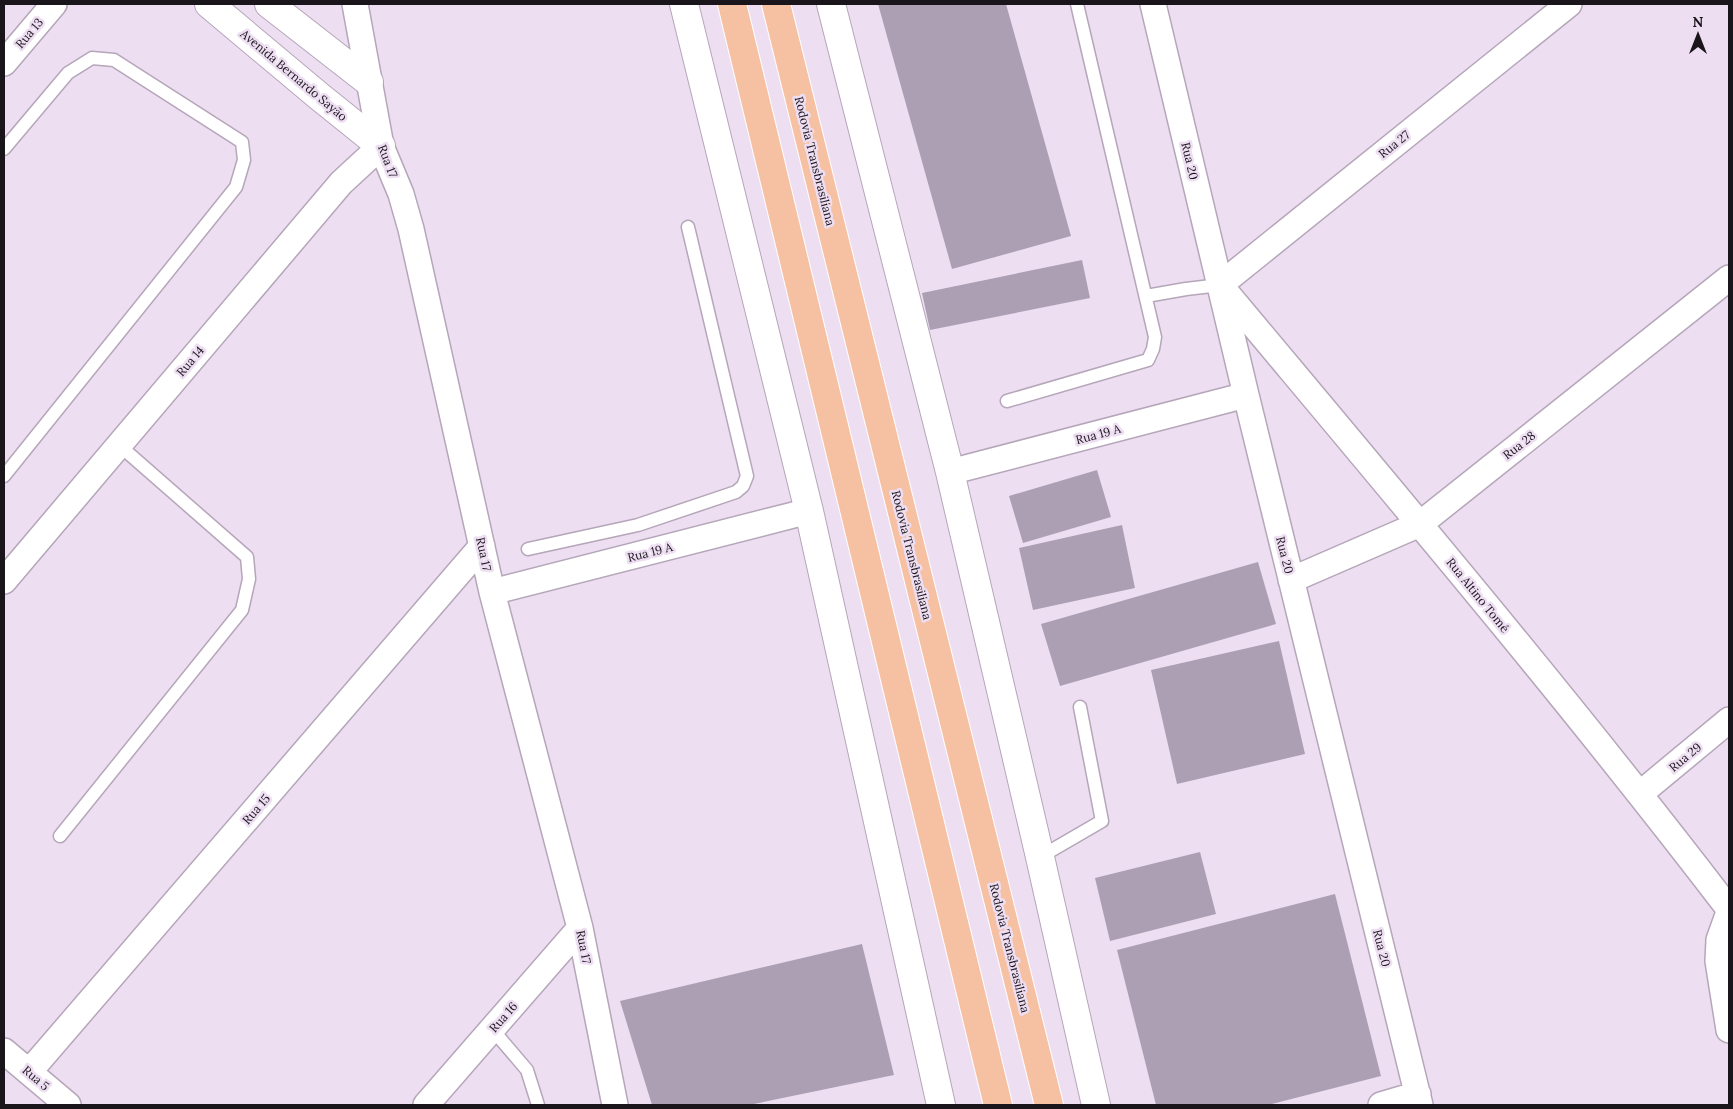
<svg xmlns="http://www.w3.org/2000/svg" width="1733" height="1109" font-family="Lora,serif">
<rect width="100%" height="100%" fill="#eedef2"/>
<path fill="#ac9fb4" d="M878,4H1006L1071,236L952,269Z
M1082,260L1090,298L930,330L922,293Z
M1097,470L1111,517L1023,543L1009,496Z
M1122,525L1135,588L1033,610L1019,548Z
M1258,562L1276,624L1060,686L1041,624Z
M1279,641L1305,754L1177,784L1151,670Z
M1200,852L1216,914L1110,941L1095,878Z
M1335,894L1381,1076L1268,1105H1156L1117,950Z
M862,944L894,1075L749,1105H652L620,1001Z"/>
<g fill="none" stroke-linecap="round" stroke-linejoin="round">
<defs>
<path id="service" d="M4,149L68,73L92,58L114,60L242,142L244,160L236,187L4,476
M1146,296L1186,289L1220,285
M1007,401L1148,360L1153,349L1155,337L1077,4
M528,549L638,525L736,492L743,486L747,476L688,227
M60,836L242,610L249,579L247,557L119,445
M1040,857L1102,821L1080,707
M492,1029L527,1070L538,1105"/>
<path id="minor" d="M355,4L381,146L401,194L411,229L492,592L580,928L615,1105
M1153,4L1246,395L1420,1105
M1569,4L1220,285C1392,491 1566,696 1729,909
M4,63L54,4
M950,472L1246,395
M1291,580L1420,524L1729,278
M4,581L341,183L381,146
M492,592L809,511
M1641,793L1729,720
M1729,912L1719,940L1718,961L1729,1030
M4,1051L68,1105
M29,1072L482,546
M426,1105L580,928
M1381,1105L1418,1094"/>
<path id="tertiary" d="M209,4L320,97L381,146
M269,4L369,82"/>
<path id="secondary" d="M684,4L809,511L941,1105
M831,4L950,472L1040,857L1096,1105"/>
<path id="motorway" d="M732,4L998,1105
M776,4L1049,1105"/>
</defs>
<use href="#service" stroke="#b5a6b9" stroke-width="15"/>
<use href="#minor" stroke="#b5a6b9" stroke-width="28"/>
<use href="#tertiary" stroke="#b5a6b9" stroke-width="30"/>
<use href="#secondary" stroke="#b5a6b9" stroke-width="30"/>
<use href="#motorway" stroke="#fff" stroke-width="30"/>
<use href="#service" stroke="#fff" stroke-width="12"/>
<use href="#minor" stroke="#fff" stroke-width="25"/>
<use href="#tertiary" stroke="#fff" stroke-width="28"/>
<use href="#secondary" stroke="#fff" stroke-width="28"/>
<use href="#motorway" stroke="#f6c0a2" stroke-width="28"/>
</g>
<g text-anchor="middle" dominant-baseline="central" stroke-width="5" stroke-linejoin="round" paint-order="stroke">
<g font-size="12" fill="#1a141b" stroke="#eedef2">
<text transform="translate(29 33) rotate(-50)">Rua 13</text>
<text transform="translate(294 75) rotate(40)">Avenida Bernardo Sayão</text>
<text transform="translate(1394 144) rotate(-39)">Rua 27</text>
<text transform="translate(388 161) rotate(69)">Rua 17</text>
<text transform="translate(815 161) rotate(76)">Rodovia Transbrasiliana</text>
<text transform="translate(1190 161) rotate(77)">Rua 20</text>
<text transform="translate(190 361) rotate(-50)">Rua 14</text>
<text transform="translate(1098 434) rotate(-15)">Rua 19 A</text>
<text transform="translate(1519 445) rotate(-38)">Rua 28</text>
<text transform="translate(650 552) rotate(-14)">Rua 19 A</text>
<text transform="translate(484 554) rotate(78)">Rua 17</text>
<text transform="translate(912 555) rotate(76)">Rodovia Transbrasiliana</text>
<text transform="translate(1285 555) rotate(76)">Rua 20</text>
<text transform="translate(1478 595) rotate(51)">Rua Altino Tomé</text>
<text transform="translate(1685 757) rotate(-40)">Rua 29</text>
<text transform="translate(256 809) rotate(-49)">Rua 15</text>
<text transform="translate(584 947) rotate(79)">Rua 17</text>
<text transform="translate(1010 948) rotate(76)">Rodovia Transbrasiliana</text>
<text transform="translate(1382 948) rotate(76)">Rua 20</text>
<text transform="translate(503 1017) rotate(-49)">Rua 16</text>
<text transform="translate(36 1078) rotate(40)">Rua 5</text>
</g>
</g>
<rect width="1733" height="1109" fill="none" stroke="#1a141b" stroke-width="10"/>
<g transform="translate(1698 35)" stroke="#eedef2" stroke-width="4" paint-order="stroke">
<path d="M0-4L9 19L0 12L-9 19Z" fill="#1a141b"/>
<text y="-8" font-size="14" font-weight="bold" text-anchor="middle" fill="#1a141b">N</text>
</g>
</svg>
